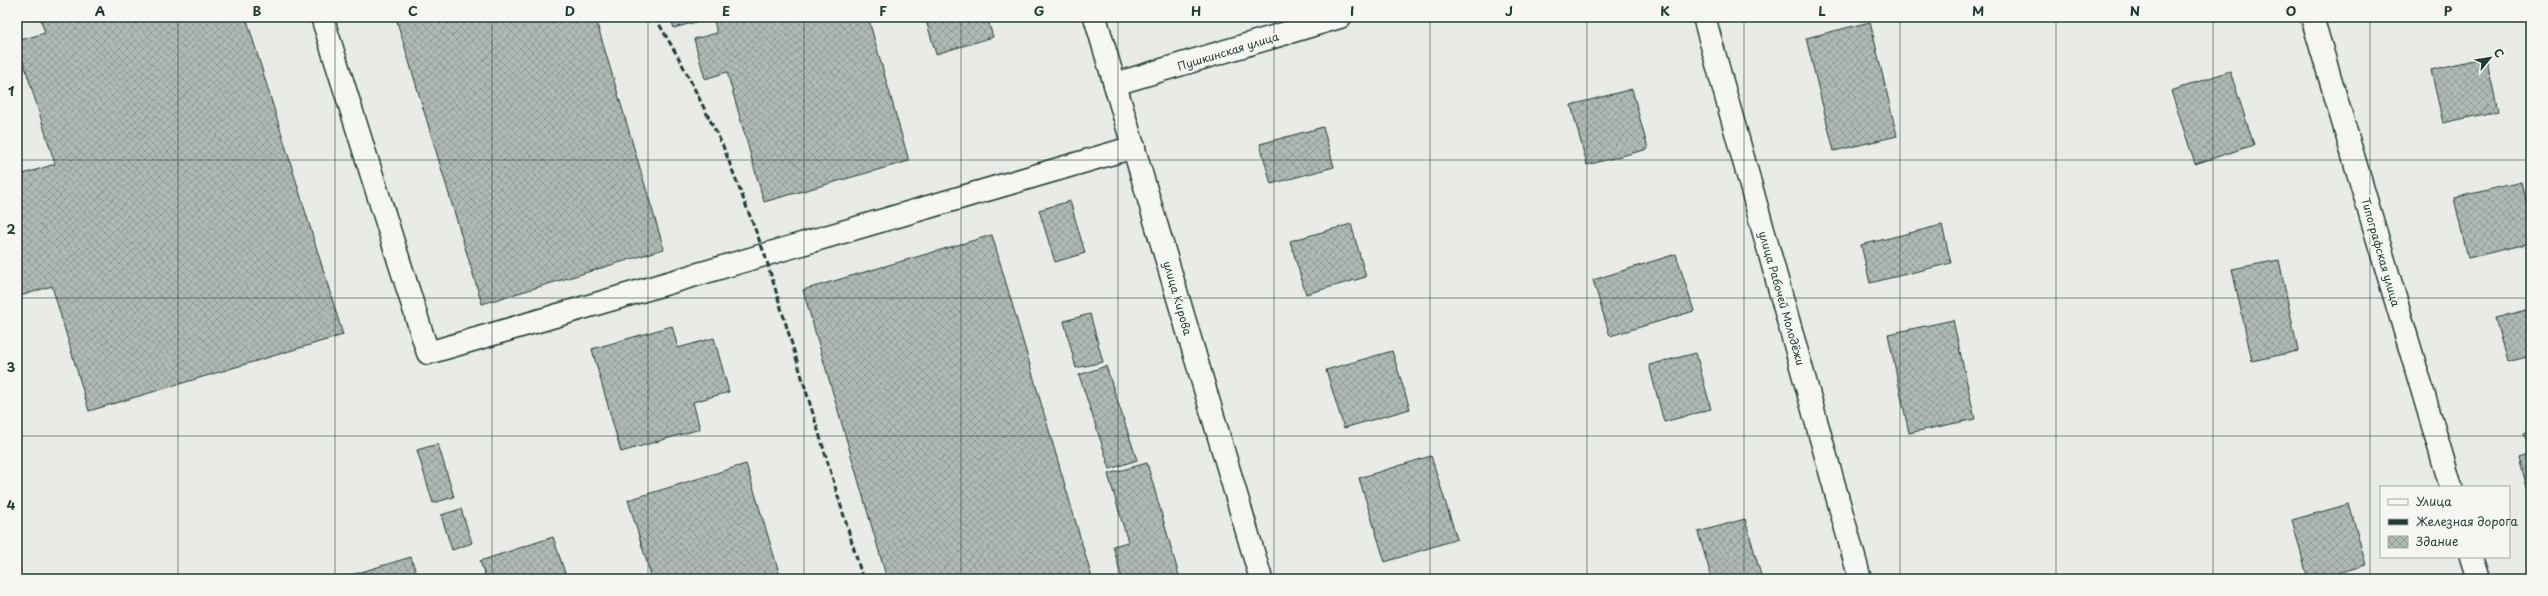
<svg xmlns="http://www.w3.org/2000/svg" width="2548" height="596" font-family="'Playpen Sans',sans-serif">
<defs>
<pattern id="building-cross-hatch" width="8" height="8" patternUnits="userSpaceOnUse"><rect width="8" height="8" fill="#b0bab5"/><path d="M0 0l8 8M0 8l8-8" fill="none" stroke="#8f9894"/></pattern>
</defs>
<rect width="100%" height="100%" fill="#e9ebe7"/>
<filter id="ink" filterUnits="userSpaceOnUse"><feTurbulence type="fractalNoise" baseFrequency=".025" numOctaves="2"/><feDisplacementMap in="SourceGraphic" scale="8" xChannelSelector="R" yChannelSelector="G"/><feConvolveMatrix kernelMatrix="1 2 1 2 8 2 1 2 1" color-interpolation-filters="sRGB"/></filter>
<g filter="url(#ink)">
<path fill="url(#building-cross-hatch)" stroke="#1f3d34" d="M40,17H246L343,335L89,411L52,286L17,297V176L55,164L17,41L45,33Z
M400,17H595L664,249L482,304L396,18Z
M670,17H868L909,161L764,202L727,72L705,79L694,39L717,33L713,17L674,28Z
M925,17H987L993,37L936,54Z
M1870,22L1897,136L1834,151L1806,38Z
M2486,57L2498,111L2443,123L2431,70Z
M2230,71L2254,145L2195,164L2171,91Z
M1632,89L1648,149L1587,165L1571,105Z
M1323,127L1334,167L1271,184L1260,144Z
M2521,182L2531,224V243L2468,258L2454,198Z
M1070,201L1085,253L1055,262L1039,210Z
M1351,224L1366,277L1306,294L1290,241Z
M1942,225L1951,263L1870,283L1861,245Z
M992,235L1092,578L887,579L803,290Z
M1676,254L1694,311L1610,336L1593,280Z
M2279,260L2298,351L2252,361L2232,269Z
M2531,309V356L2507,362L2495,318Z
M1090,314L1103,362L1076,368L1064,321Z
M1953,320L1975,419L1909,433L1888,334Z
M672,326L678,348L714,338L729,392L693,402L700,429L621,452L592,349Z
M1392,351L1410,409L1344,428L1326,370Z
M1696,353L1711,409L1664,422L1649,365Z
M1106,366L1137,460L1110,469L1079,375Z
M2531,430V490L2527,491L2518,458L2530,454L2523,433Z
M438,444L454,497L433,503L417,450Z
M1431,456L1457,539L1385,562L1359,478Z
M1147,463L1180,579H1122L1113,546L1128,542L1108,474Z
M746,464L781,579H652L628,500Z
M2349,504L2366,565L2317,579H2308L2292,520Z
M461,509L472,543L452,550L441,515Z
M1745,519L1762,579H1712L1698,532Z
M553,537L567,579H486L480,561Z
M411,557L418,579H338Z"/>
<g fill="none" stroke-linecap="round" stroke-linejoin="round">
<defs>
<path id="service" d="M322,17L428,353L1134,147"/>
<path id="minor" d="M1704,17L1860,579
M2312,17L2451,487
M1115,84L1340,17
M2471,557L2478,579"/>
<path id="primary" d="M1095,17L1261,579"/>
</defs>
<use href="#service" stroke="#1f3d34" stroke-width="25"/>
<use href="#minor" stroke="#1f3d34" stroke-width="25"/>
<use href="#primary" stroke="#1f3d34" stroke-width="25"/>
<use href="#service" stroke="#f6f6f2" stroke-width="22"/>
<use href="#minor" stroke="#f6f6f2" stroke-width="22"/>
<use href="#primary" stroke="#f6f6f2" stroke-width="22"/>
<path stroke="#1f3d34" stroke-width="3" stroke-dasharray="6 3" stroke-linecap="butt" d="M655,17L681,62L723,146L765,255L863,579"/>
</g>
</g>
<path fill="none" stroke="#1f3d34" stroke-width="1" stroke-opacity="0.55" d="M178,17V579M335,17V579M492,17V579M648,17V579M804,17V579M961,17V579M1118,17V579M1274,17V579M1430,17V579M1587,17V579M1744,17V579M1900,17V579M2056,17V579M2213,17V579M2370,17V579M17,160H2531M17,298H2531M17,436H2531"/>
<g text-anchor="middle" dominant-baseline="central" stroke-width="4" stroke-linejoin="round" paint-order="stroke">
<g font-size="11" fill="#1f3d34" stroke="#f6f6f2">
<text transform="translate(1228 51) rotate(-17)">Пушкинская улица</text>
<text transform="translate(2381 252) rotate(74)">Типографская улица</text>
<text transform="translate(1178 298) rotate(74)">улица Кирова</text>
<text transform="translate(1782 298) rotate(74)">улица Рабочей Молодёжи</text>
</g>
</g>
<rect width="2548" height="596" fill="none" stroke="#f6f6f2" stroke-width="44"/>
<rect x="2380" y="486" width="130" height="72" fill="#f6f6f2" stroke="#a0aca6"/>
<rect x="2388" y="499" width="20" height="6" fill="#f6f6f2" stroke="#a0aca6"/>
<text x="2416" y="506" font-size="12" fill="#1f3d34">Улица</text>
<rect x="2388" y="519" width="20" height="6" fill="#1f3d34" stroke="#a0aca6"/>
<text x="2416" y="526" font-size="12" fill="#1f3d34">Железная дорога</text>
<rect x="2388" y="536" width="20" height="12" fill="url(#building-cross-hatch)" stroke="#a0aca6"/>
<text x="2416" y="546" font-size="12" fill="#1f3d34">Здание</text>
<g transform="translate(2490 58) rotate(60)" stroke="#f6f6f2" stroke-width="3" paint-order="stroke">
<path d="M0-3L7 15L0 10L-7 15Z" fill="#1f3d34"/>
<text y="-6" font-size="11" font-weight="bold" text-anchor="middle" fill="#1f3d34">С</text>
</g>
<rect x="22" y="22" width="2504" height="552" fill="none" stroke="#1f3d34" stroke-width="1.5"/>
<g font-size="13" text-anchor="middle" font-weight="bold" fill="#1f3d34">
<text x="100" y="16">A</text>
<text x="257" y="16">B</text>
<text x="413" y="16">C</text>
<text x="570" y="16">D</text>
<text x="726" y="16">E</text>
<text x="883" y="16">F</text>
<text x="1039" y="16">G</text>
<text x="1196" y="16">H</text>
<text x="1352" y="16">I</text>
<text x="1509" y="16">J</text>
<text x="1665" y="16">K</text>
<text x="1822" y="16">L</text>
<text x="1978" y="16">M</text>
<text x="2135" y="16">N</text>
<text x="2291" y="16">O</text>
<text x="2448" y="16">P</text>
<text x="11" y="96">1</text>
<text x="11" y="234">2</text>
<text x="11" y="372">3</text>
<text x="11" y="510">4</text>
</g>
</svg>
